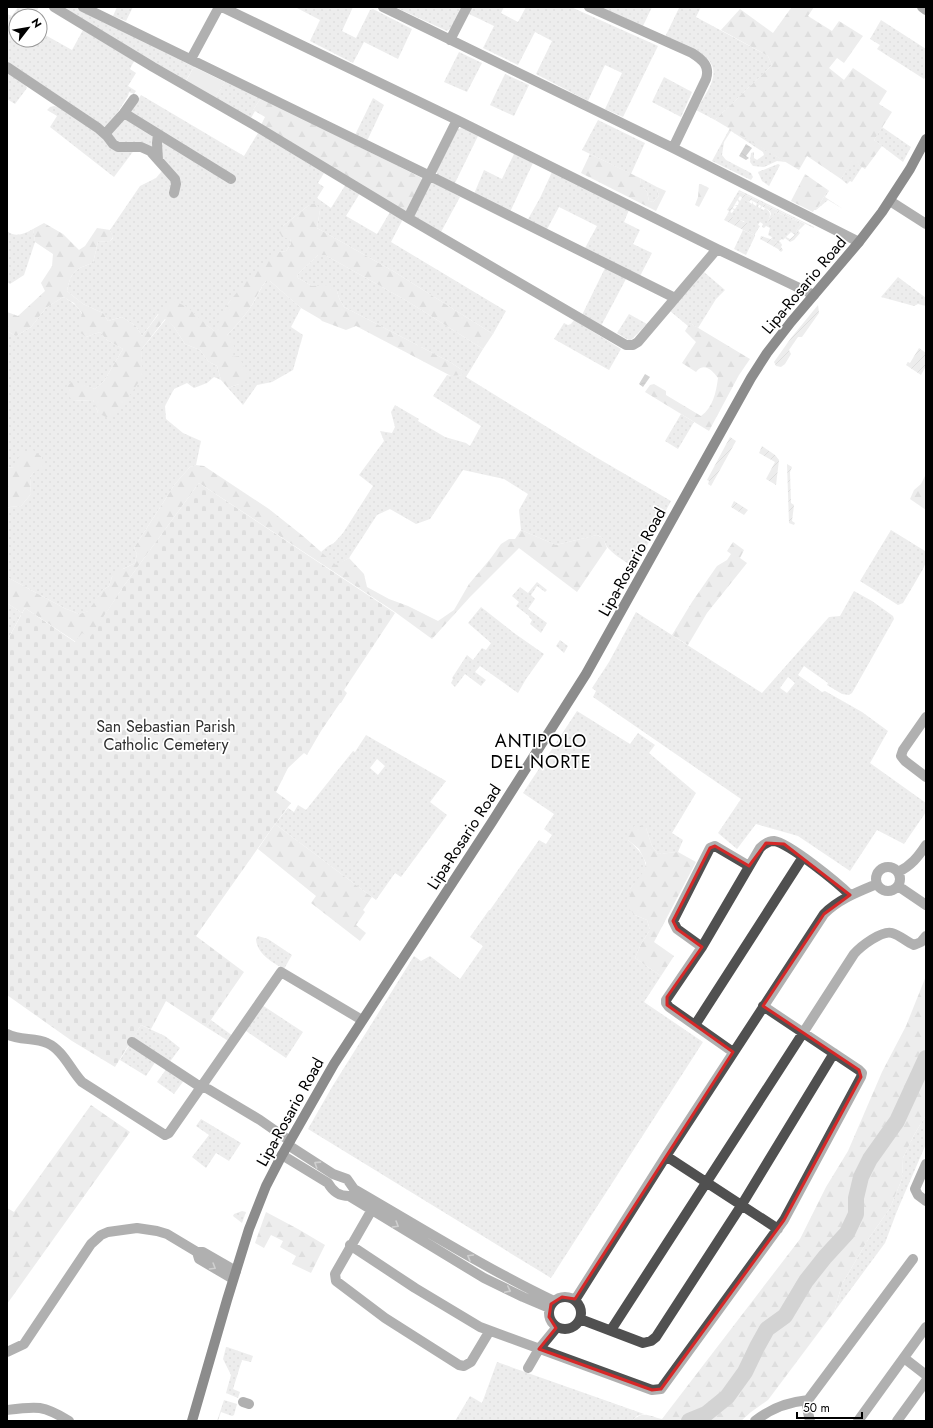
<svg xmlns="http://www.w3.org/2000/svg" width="933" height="1428" font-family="Jost,sans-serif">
<defs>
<pattern id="grass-dots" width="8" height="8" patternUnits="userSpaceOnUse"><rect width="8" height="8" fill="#d7d7d7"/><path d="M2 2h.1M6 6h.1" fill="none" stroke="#b7b7b7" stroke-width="1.8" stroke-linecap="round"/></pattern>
<pattern id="forest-firs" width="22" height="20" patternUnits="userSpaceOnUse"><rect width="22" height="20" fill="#d7d7d7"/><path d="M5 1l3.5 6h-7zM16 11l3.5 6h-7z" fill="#b7b7b7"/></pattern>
<pattern id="cemetery-stones" width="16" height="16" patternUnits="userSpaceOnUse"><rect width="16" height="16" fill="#d7d7d7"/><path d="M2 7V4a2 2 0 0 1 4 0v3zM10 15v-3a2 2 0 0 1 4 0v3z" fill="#b7b7b7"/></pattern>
<pattern id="garden-furrows" width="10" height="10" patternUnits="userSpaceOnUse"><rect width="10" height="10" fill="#d7d7d7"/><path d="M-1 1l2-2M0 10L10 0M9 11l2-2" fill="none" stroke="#b7b7b7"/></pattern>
<pattern id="water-waves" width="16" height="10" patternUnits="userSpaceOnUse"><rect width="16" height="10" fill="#9e9e9e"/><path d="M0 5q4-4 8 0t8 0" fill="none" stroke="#868686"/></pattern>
</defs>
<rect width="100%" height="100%" fill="#fff"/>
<path fill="url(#grass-dots)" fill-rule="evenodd" d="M18,7H39L34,16H16V40H40V32L72,50L83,30L134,61L130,69L136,73L128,86L136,91L134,94L129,92L128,96L112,121L105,127L7,61V14L12,16Z
M61,7H76L195,65L194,67L185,82Z
M117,7H133L126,21L113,16Z
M295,7H353L342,31L356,38L370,10L373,9L412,29L398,59L364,42L353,63L310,41L320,20Z
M395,7H462L451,28L447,31Z
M472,7H504L501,13L518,22L526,7H571L658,46L623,117L605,109L622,73L605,65L588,101L536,74L552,41L535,32L518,65L483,48L494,26L469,14Z
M598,7H652L643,26Z
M677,7H701L696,17L768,56L772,65L715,120L696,110C706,93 725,71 704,56L665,37L679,8Z
M881,20L926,49V76L924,79L877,49L880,45L870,39Z
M459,52L482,63L467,92L444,82Z
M7,72L25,84L27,88L15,104L7,99Z
M505,74L529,85L514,116L490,105Z
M664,77L692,92L681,117L652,102Z
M225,82L261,98L253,110L255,111L251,118L215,98Z
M141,95L244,156L258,133L324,173L318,183L324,187L317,198L331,208L346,184L360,193L346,216L377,234L390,212L402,218V221L391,242L506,311L493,334L393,271L317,228L320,210L309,205L283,226L290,239L291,244L286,251L279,252L229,302L215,332L207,325L158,314L142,336L136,326L122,317L108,321L103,313L83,304L67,291C71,272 74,269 93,263L98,242L110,241L113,238L110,230L140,186L156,178L162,171L178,186L161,161L159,142L130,113Z
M373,98L384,105L367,141L355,135Z
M54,106L58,107L104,137L135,149L114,177L50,127L57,116L47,110L50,107Z
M124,119L156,136L155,153L113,140L111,133Z
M598,120L645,143L631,174L582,150Z
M882,127L911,147L903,162L874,140Z
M462,128L478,136L454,185L437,175V171L458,129Z
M730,128L786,162L777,161L764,167L753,166L750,162L751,153L754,152V158L757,160L764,155L763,152L731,131L724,142L722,155L726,160L751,173L753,177L751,180L712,161Z
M514,154L533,163L510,212L474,194L484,170L502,179Z
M852,160L862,167L852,182L850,181L847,184L841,179Z
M778,164L780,165L769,186L762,181L758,172Z
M552,172L629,210L624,222L640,230L633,244L652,253L640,276L585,248L597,226L559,207L546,231L527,221L540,198Z
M640,178L657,187V189L659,196L653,202L649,201L647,192L641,184Z
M431,183H435L460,197L441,232L415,217L414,215L429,184Z
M739,190L814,227V228L740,192L730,212L732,213L734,210L732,209V208L735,209L737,206L734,205H738L739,202L737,200L738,199L740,201L742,198L748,202L751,200L749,202L752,204L753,201V204L756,206L757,203L759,204L758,207L760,208L761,206H762L761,209L764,210L765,208C771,212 771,214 768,221H770L775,212L799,222L801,225L796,231L797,233L795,235L791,232L783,240L782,239L779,241L781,243L779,245L775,242V241L771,239L772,237L768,235L770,228L766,226L764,228L762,227L763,224L760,222L758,225L760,226L755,234L748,231L744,221L737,220L727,215L729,211L727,210Z
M828,190L829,191L825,197L843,209L828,200L816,210Z
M33,229L35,242L24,275L10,284L7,282V231C16,238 24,234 33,229Z
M743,230L755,236L746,255L734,249Z
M318,255H325L407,301L483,349L466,377L594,456L671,501L635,568C627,562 616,557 609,549C604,545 606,538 597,535L556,545L521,530L519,510L528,494L504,479L463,470L430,519L416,524L390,509L377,515L349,558L336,566L321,552L328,546L334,543L343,533L373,486L359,475L384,441L380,431L392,433L395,427L391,412L395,405L419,419L418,421L445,437L466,443L470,446L481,426L433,396L447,375L451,376L462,375V370L450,362L344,307L339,298L337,291L312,286L298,278L297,275Z
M605,268L626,279L601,326L582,315Z
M704,272L725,290L716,299L698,328L690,323L688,326L670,311Z
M898,277L926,298V306L918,304L914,306L881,297Z
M266,281H270L301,308L291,327L303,335L293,370L272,382L257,385L243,405L228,388L239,384L227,335C235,327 243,318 250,308C256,300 259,290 266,281Z
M63,297C84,308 83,315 86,337L100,332L107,340L123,349L104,381L95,389L73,382L72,401L93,400L98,413L142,376L141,350L166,319L174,327L185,344L200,350L209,362L217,366L221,380L214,377L207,383L194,388L187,383L174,389L165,406L166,419L183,433L201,441L196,465L190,467L175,484L134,548L137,554L135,563L123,569L112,577L109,586L103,590L89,611L79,614L64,608L7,577V508L10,507L21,506L31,494L30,477L34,472L14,467L7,468V331L16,336L31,327L46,308Z
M629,314L647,324L630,341L617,333Z
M574,320L621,349L609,370L554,339L564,323L568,325L571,324Z
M681,414L694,422L678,449L665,441Z
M891,530L925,551C928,557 926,563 923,569L903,603L898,605L860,581Z
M537,582L547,590L545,592L537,586L531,595L535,599L528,609L547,623L541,633L530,624L532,620L529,617V616L516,606L519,602L512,596L520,587L528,593Z
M854,591L872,601L893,616L894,619L852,693L849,695L842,694L827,685L828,683L804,666L798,675L822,692L825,691L862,712L888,731L870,763L926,803V812L904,844L877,830L850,871L798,836L756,824L737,849L718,833L741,799L593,697L596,691L592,688L609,662L636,612L762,693L829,617L840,616ZM788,677L795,683L787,693L780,688Z
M7,603L22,613L7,641Z
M481,607L514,633L544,654L526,679L518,693L480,666L475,672L486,680L481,686L465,674L455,687L451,683L453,679L452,678L467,655L473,660L482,648L486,650L491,643L468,623Z
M560,640L568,646L564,653L556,646Z
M577,711L630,744L638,733L655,745L649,753L696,793L672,833L683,840L678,852L658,854L652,846L646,828L628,840C636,847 650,859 644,872C641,878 634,884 630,889L635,915L647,920L650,930L641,944L635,958L661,976L644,1002L703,1042L551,1278L308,1129L332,1087L414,956L421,961L430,956L460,979L483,946L470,937L489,910H490L539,840L546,844L552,835L544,829L554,814L523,793Z
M366,735L446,781L430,802L447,815L401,877L395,873L376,900L275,824L288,808L294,812L298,805L306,810L353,751L355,752ZM377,759L385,766L378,775L370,768Z
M258,936L268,939L292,955L284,969C272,962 257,954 256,939Z
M262,1005L303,1032L286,1058L246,1031Z
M211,1020L233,1036L230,1042L206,1027Z
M141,1025L165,1036L180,1048L169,1063L132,1039Z
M130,1044L156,1061L146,1076L120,1060Z
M167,1068L185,1079L174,1094L157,1082Z
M926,1115V1144L897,1211L885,1243L834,1312L842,1284L869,1238L890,1208L902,1179L903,1158L914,1135Z
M201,1119L241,1143L229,1161L216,1153L206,1168L192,1157L209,1135L196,1126Z
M242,1211L246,1212L242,1223L233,1216L234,1214Z
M226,1347H227L253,1356L251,1362L242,1360L233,1389L240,1392L238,1398L226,1393L231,1375L223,1359Z
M497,1362L644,1414L637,1416L632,1421H455L470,1396L482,1403Z
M224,1400L237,1404L234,1415L232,1416L221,1412L218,1421H217Z"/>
<path fill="url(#forest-firs)" d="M790,7H814L808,16L832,31L839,21L863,36L844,63L837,58L829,68L844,80L853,68L887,91L879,104L892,112L874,140L882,146L865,169L852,161L841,179L807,156L799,170L715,120L772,65L768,56L721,30L740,9L773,33L791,8Z
M261,98L420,177L422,179L407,210L404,211L261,125L265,117L253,110Z
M590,154L640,178L641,184L647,192L649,201L653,202L659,196L657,189V187L666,191L656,211L581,173Z
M805,174L828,190L816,210H814L813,212L791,201Z
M699,184H701L709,188L699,207L695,205L698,197Z
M316,203L320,210L317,228L393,271L493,334L483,349L407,301L325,255H318L297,275L298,278L312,286L329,285L337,291L339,298L344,307L450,362L462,370L463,375L451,376L356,326L346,330L322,321L320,319L301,308L270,281H266C259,290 256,299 250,308C243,318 235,327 227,335L234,346L233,357L239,356L248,376L239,384L228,388L221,380L217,366L209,362L200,350L185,344L174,327L165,319L141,350L143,376L123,405L108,418L98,413L93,400L72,401L65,388L73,381L95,389L104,381L123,349L107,340L100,332L86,337L78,331L82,313L74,303L63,297L46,308L31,327L16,336L7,331V312L18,316L45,291L41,283L52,266L53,254L35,242L33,229L44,223L63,234L79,250L85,246L97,228L110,230L113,237L110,241L98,242L93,263C74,269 71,272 67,291L83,304L103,313L108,321L122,317L136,326L142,336L170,299L187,307L214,331L229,302L252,274L270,256L279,252L286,251L291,244L290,239L282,237L279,232L283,226L309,205Z
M690,323L750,359L739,375L709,431L645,392L650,385L654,384L666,391V395L701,416C713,407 716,393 718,378C712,370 704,362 696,372L682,363L696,342L685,331Z
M33,450L42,457L43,467L34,472L30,477L31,494L21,506L10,507L7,508V468L14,467L21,453Z
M196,465L204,466L269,509L303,536L336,565L349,558L364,574L367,587L389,599L408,606L438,621L454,610L469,584L491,558L501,544L509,539H515L521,530L556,545L597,535L603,538L607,548L577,592L519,548L470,597L432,639L395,612L199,483L123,587L90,638L76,642L25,608L22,613L7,603V577L64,608L79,614L88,611L103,590L109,586L112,577L118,569H123L135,563L137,554L134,548L175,484L190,467Z
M926,474V510L910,499L914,490L921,484Z
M733,542L744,550L740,558L747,563L707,613L688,645L672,635L692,602L717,566L727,560L731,554L727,551Z
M275,824L372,897L363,910L365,912L356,925L366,933L360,941L311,903L316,896L258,849Z
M637,824L646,828L652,846L658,854L678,852L696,862L654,942L674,956L661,976L635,958L641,944L650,930L647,920L635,915L629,909L630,889L644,871L646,863L639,849L628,840L627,832Z
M926,976V1115L914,1135L903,1158L902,1179L890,1208L869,1238L842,1284L834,1312L768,1400L751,1412L741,1421H632C643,1410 649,1416 662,1419L800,1239L826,1187L848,1151L882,1072L906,1026Z
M91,1105L130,1132L7,1304V1208L14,1212Z
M266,1212L298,1229L325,1245L311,1273L292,1264L296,1256L280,1247L283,1241L271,1235L264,1248L255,1243Z"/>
<path fill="url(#cemetery-stones)" d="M199,483L395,613L344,690L347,693L341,703H340L321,731L307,755L304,753L288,768L276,792L291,803L275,824L196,936L244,972L206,1027L166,1001L151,1029L141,1025L115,1067L72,1041L7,995V641L25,608L75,642L82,633L90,637L123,587Z"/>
<path fill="url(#garden-furrows)" d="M740,192L805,224L798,231L800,233L794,240L790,242L785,238L786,237L790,239L797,233L796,231L801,225L799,222L775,212L770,222L768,221L771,214L770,211L751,200L747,202L740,196L730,212L729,211Z
M727,215L749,224L748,231L755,234V236L724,220Z
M761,236L776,241L775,242L779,245L781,243L782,245L781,247L783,250L781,252L778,249L760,239Z
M818,305L819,313L802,337H798L789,350L791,354L785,364L781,367L776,366L774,362L791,338Z
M919,348L926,353V366L921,375L906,365L908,362L910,363Z
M730,437L736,441L711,486L708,484L709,481L707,480Z
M762,446L775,455L779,460L776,485L766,479L775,462L759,453Z
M787,464L792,467L790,472L791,503L794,505L792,521L795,523L794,525L789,523Z
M734,501L748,510L744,515L731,507Z"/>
<path fill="#d7d7d7" d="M194,67L225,82L215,98L186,81Z"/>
<path fill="url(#water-waves)" d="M746,144L752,148L746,156L749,158L746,160L739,156Z
M645,374L650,377L643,387L639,384Z"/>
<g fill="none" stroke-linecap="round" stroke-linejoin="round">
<path stroke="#9e9e9e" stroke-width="16" d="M689,1421L706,1414L727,1397L745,1372L757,1347L767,1329L785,1316L806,1281L825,1257L847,1233L856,1214V1198L861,1177L870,1159L897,1121L926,1058"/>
<path stroke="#505050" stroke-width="10" d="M54,7L153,67L254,125L408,218L626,345H633L638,342L717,249
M83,7L430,176L675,298
M222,7L457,120L717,249L814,295
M383,7L673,148L859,242
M589,7L692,53C703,60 710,66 706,79L673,148
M922,7L926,10
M450,40L467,7
M191,59L219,7
M7,67L98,128L107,136L113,144L118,147H141L150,151L175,179L176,184L174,193
M124,113L231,179
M105,134L124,113L134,99
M158,134L157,143L158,160
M890,201L926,224
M408,218L457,120
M926,717L903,750L901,756L905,761L926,777
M876 879a12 12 0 1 1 24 0a12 12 0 1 1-24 0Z
M898,872C911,866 918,857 926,845
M898,886L926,905
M702,947L677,929L673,921L710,848L715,846L749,866
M695,1025L803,857
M7,1034C20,1041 35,1037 47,1043C63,1050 70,1069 82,1082L165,1135L169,1133L281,972L362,1020
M132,1042L196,1084L208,1089L260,1120L290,1141
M733,1052L669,1007L666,1003V1000L702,947L760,848C764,844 768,841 774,841C789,843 838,883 850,895
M288,1145L333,1174L347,1179L354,1189C420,1227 485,1268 554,1301
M282,1155L328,1183C333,1192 339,1196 349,1196L484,1278L523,1297L549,1308
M666,1156L778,1229
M926,1164L915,1189L918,1195L926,1201
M374,1206L335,1274L336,1281L385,1318L459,1365L464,1366L471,1362L489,1332
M350,1245L415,1288L480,1327L652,1390L661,1389L784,1220L861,1077L862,1073L859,1070L763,1006
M197,1252H203L236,1271
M549 1313a16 16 0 1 1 32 0a16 16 0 1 1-32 0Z
M575,1300L666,1156L824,914C839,899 858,892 877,884
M580,1319L643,1343L651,1341L656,1337L741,1206L834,1053
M611,1330L854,954C861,946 882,930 892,933C900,935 906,942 914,945L921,942L926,936
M7,1352L24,1344L91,1244L101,1235L108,1232L137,1228L157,1231L167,1234L197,1252L199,1259L233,1279
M904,1358L926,1375
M528,1368L539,1349L557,1327
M243,1402L249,1404
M7,1410C37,1406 43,1405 69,1421
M755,1421C771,1408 788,1402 808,1400
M810,1421L807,1408L808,1400L913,1259
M858,1421L926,1327
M897,1421L926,1381"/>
<path stroke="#000" stroke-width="10" d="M192,1421L227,1300L249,1229L266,1186L282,1155L334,1064L492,822L586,674L751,378L767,353L791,322L859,242L882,212L910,169L926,139"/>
</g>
<defs><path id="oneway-chevron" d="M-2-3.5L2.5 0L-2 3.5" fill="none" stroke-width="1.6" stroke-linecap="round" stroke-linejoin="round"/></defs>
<g stroke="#969696">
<use href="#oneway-chevron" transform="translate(317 1164) rotate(-147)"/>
<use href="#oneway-chevron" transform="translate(396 1225) rotate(31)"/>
<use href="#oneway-chevron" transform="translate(470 1257) rotate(-150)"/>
<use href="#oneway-chevron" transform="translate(213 1267) rotate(31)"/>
<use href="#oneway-chevron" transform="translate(508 1290) rotate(27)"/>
</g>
<path d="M0 0H933V1428H0ZM766,843L784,844L850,895L824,914L763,1006L859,1070L861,1077L784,1220L661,1389L652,1390L539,1349L556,1328L549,1317L551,1304L562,1297L575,1299L733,1052L667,1005V997L702,947L677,929L673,921L710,848L715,846L749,866Z" fill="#fff" fill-opacity=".55" fill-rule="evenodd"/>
<path fill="none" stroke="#d62828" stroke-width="3" stroke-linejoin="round" d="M766,843L784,844L850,895L824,914L763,1006L859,1070L861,1077L784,1220L661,1389L652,1390L539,1349L556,1328L549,1317L551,1304L562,1297L575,1299L733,1052L667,1005V997L702,947L677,929L673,921L710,848L715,846L749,866Z"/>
<g text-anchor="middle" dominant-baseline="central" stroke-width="3.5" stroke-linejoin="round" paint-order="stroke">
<g font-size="16" fill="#000" stroke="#fff">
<text transform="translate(804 285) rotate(-50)">Lipa-Rosario Road</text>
<text transform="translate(632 562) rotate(-61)">Lipa-Rosario Road</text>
<text transform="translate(464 837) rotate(-57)">Lipa-Rosario Road</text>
<text transform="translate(290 1112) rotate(-61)">Lipa-Rosario Road</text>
</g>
<g font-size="16" fill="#2e2e2e" stroke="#fff">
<text x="166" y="726">San Sebastian Parish<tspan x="166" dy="18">Catholic Cemetery</tspan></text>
</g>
<g font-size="18" letter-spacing="1" fill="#000" stroke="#fff">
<text x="541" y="741">ANTIPOLO<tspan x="541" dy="21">DEL NORTE</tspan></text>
</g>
</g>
<rect width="933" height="1428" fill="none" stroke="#000000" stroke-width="16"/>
<g transform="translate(28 28) rotate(59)"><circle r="19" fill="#ffffff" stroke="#999999"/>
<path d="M0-3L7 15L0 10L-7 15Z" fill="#000000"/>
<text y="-6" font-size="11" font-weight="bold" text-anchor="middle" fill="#000000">N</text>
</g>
<path d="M797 1412v6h65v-6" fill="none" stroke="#000000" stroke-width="2"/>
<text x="803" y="1412" font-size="12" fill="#000000" stroke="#ffffff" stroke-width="3" paint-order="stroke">50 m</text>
</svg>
